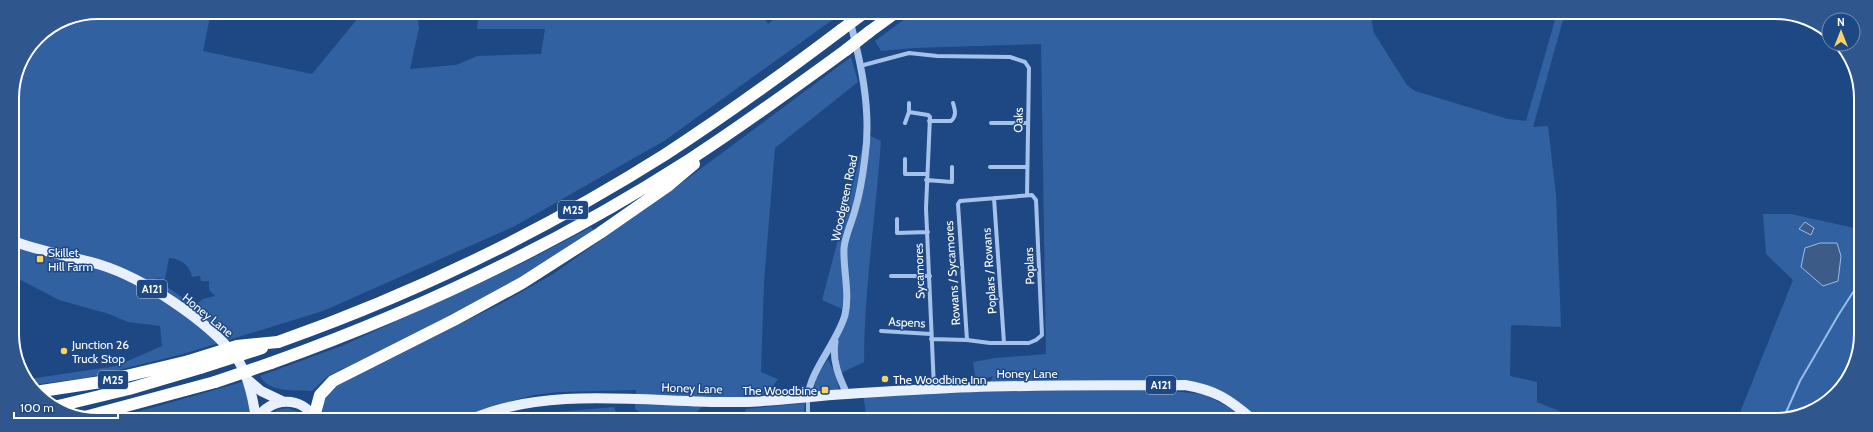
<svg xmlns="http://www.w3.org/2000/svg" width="1873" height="432" font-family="Cabin,sans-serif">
<rect width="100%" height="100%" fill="#1d4884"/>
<path fill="#3161a1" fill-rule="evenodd" d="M98,12H211L203,51L312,74L363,12H417L419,28L410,69L456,65L477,56L541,54L545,29H477L479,12L761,13L768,24L782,13H842L664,141L515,226L323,311L183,354L86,378L32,385L29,379L116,366L162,346L160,326L128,322L109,314L59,300L13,276L12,92L21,60L37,37L65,18ZM169,258C181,259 190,265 192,277L200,276L201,281H209V290L215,296L203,299L194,306L155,278L165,279Z
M913,13H1370L1374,33L1407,85L1415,91L1508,119L1526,121L1557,13H1565L1533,127L1548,126L1556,195L1561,327L1511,325L1510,376L1537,382V402L1564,413V420L1259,419L1234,399L1170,381L1123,380L990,382L993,376L976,382L973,362L996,358L1046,354L1041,44L914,48L881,51L875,41Z
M851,57L858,82L775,148L764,282L761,372L778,379L767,394L754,397H712L690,419H646L644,415L635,409L636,390L559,392L534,395L499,404L457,419H323C320,407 326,397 332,388L502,303L553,274L683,182Z
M866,134L881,141C876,215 864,288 864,362L841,373L836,342L849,312L822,300Z
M1763,214H1791L1859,229V351L1832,399L1781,420H1737L1793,280L1766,254Z
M591,227L595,232C510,289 420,332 328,376L312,391C296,390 268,393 260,376L344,345L519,265Z
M828,359L836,376L839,388L835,390L816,392C811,383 823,367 828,359Z
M246,381L250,412L247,419L116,418Z
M1057,389H1148L1203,394L1227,406L1244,419H867L863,395C928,393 992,392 1057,389Z
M805,403L803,419H743L746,409Z
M614,407L617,415L640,416L644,419H509L512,416Z
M288,408L299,412L306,419H266L277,410Z"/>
<path fill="#3c5c87" stroke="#97bdec" d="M1805,222L1814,228L1811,235L1799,229Z
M1820,243H1837L1841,256L1838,281L1823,286L1801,267L1805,248Z"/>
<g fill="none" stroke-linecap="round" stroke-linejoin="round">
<path stroke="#97bdec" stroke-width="2" d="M1783,419L1800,381L1839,314L1859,283"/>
<path stroke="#a4c2ea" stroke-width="4" d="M860,66L909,53L937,56L1010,57L1025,62L1029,68L1027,195
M909,103V112L928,115L930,117L926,208L934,388
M929,121H951C957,116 955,110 953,103
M905,123L909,112
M991,123H1027
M905,159V174H927
M990,167H1027
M926,180L952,182V167
M994,198L1004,343
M897,219V233L928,232
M891,276H930
M881,331L931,334
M931,339L967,340L990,343H1029L1036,340L1042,335L1036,200L1032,195L960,201L958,204L967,340
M808,419V397"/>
<path stroke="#a4c2ea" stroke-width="7" d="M835,342C832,361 839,377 847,394
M808,397C810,370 837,343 845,315C850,293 843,270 844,248C845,236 852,222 855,210C860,193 863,174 865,157C872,108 860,59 848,13"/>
<path stroke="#e8f0fe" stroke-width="10" d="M13,241C41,252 72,256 101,265C143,278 208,321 235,356C248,372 253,398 256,419
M247,379L261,391L282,401
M257,419C270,397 302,395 315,419
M472,419C551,384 658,404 743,402C778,401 812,396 847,394C876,392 905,390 933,389C1017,384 1101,386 1185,385C1215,390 1229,399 1252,419"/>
<path stroke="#fff" stroke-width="12" d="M869,32L895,13
M278,342C414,294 544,231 666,154C726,115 784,73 841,30
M271,363C417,311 558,244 689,160C743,125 794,88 846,50
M35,392L101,382L189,361
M58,406L129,389L200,368
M314,417L320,395L333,381L454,320L522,283L600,233L669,185L694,164
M81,418L215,382"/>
<path stroke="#fff" stroke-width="12" d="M841,30L864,13
M846,50L869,32
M189,361L237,346L278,342
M200,368L262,348
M215,382L271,363"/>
</g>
<g fill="#fad162" stroke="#1d4884" stroke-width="1.5">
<rect x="36" y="255" width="8" height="8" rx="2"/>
<circle cx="64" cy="351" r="4"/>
<circle cx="885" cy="379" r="4"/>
<rect x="821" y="386" width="8" height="8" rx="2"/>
</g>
<g text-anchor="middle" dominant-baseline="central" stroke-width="3" stroke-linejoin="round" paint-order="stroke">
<g fill="#1d4884" stroke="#bbc8da" stroke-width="1">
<rect x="558" y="201" width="30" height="18" rx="3"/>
<rect x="137" y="280" width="30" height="18" rx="3"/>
<rect x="98" y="371" width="30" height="18" rx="3"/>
<rect x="1146" y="376" width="30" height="18" rx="3"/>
</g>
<g font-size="11" font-weight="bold" fill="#fff">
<text x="573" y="210">M25</text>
<text x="152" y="289">A121</text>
<text x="113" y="380">M25</text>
<text x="1161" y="385">A121</text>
</g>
<g font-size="12" fill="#fff" stroke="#1d4884">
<text transform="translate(1018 120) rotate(-89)">Oaks</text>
<text transform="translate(844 198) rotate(-78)">Woodgreen Road</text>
<text transform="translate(1029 266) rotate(-92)">Poplars</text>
<text transform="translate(919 271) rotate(-92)">Sycamores</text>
<text transform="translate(989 271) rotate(-94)">Poplars / Rowans</text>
<text transform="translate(952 273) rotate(-94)">Rowans / Sycamores</text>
<text transform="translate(208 315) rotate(39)">Honey Lane</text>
<text transform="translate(907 322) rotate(3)">Aspens</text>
<text x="1027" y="373">Honey Lane</text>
<text transform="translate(692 388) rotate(2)">Honey Lane</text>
</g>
<g font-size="12" fill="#fff" stroke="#1d4884" text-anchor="start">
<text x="48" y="252">Skillet<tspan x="48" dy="14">Hill Farm</tspan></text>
<text x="72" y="344">Junction 26<tspan x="72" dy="14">Truck Stop</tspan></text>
<text x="893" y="379">The Woodbine Inn</text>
<text x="817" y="390" text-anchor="end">The Woodbine</text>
</g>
</g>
<path d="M0 0H1873V432H0ZM98 19H1775A79 79 0 0 1 1854 98V334A79 79 0 0 1 1775 413H98A79 79 0 0 1 19 334V98A79 79 0 0 1 98 19Z" fill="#2f578e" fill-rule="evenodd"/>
<path fill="none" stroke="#fff" stroke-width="2" d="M98 19H1775A79 79 0 0 1 1854 98V334A79 79 0 0 1 1775 413H98A79 79 0 0 1 19 334V98A79 79 0 0 1 98 19Z"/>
<g transform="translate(1841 32)"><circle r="19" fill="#1d4884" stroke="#7791b5"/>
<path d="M0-3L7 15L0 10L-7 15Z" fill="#fad162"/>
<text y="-6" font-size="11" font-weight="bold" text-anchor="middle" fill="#ffffff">N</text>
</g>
<path d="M14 412v6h104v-6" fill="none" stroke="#ffffff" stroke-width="2"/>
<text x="20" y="412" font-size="12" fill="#ffffff" stroke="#1d4884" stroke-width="3" paint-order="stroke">100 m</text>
</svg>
